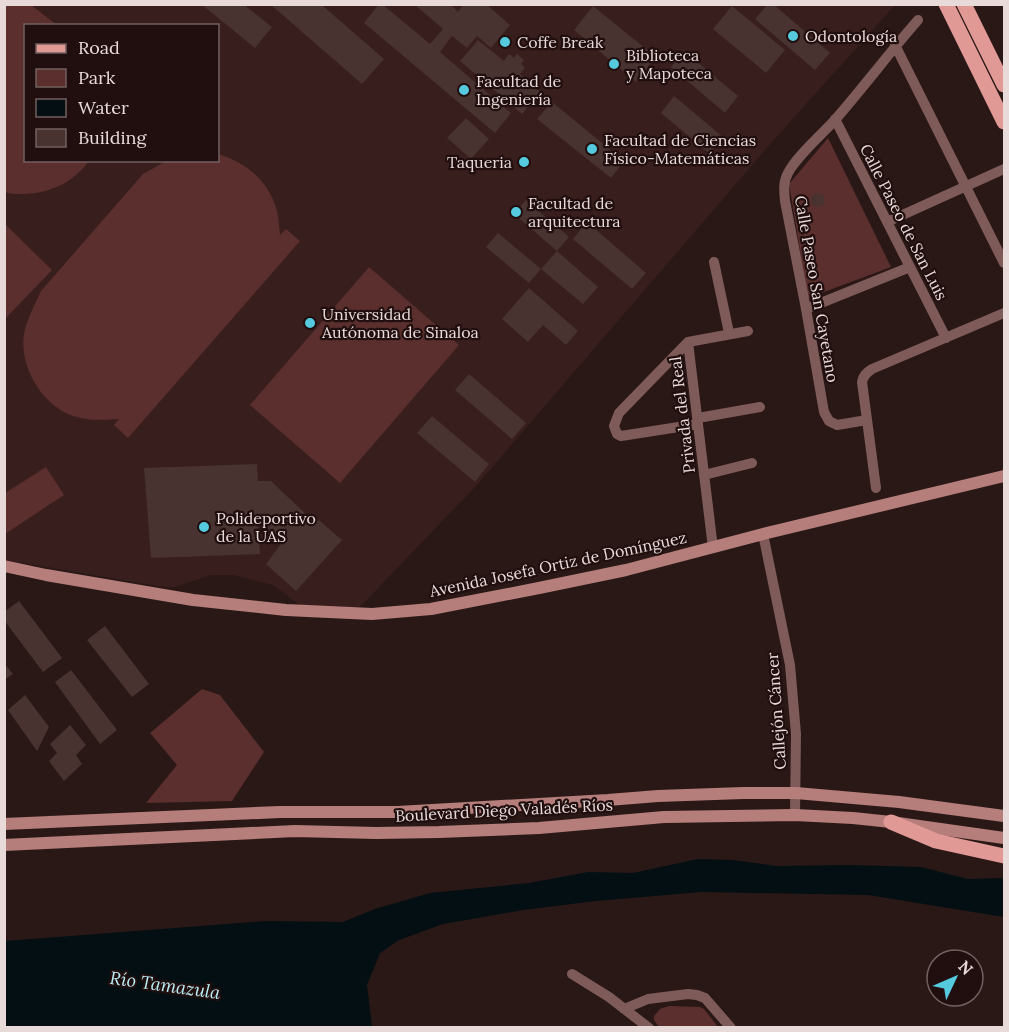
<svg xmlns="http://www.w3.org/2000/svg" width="1009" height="1032" font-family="Lora,serif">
<rect width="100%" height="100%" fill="#2a1817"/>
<path fill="#381e1c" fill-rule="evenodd" d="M4,5H895L772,142L476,486L357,610L301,606L273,585L233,575H211L175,587H164L5,560ZM26,26H218V160H26Z"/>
<path fill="#5a2f2d" d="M4,5H31L57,25L26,26V160L89,161C74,182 49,194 23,194C17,194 11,194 5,192Z
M828,138L891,267L808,298L789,184Z
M218,154C246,162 269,181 277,211C279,219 279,228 280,235L286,229L300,241L128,438L114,425L119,419C102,420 89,421 73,416C42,405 19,367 24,334C27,319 34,306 41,291L143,174L166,161L218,160Z
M5,224L52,270L5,319H4Z
M369,267L459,345L340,483L250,405Z
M46,467L64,495L5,534V493Z
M202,689L220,695L264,752L232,801L146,803L177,765L150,733Z
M669,1006L700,1007L704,1009L718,1027H659L654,1020V1016L660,1009Z"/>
<path fill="#030f12" d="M698,859L733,860L777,866L848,865L921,867L968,879L1004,878V917L868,895L701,892L596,901L523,910L443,924L399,940L380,953L367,985L372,1027H374H5V941L266,921L343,922L375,909L430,893L529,883L588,872L633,873Z"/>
<path fill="#483331" d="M201,4H243L272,27L255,48Z
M270,4H324L323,6L384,59L362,84Z
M379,4H382L430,44L443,29L414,4H450L458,12L464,4H486L510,25L491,48L477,36L467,48L452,36L440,52L511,113L495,133L364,23Z
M768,4H773L830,53L815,70L755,19Z
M593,6L656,57L636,82L574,30Z
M732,6L785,50L766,73L713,29Z
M478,40L504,61L509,54L514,58L517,54L524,60L521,64L525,68L520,74L540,92L522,114L460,61Z
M684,51L738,96L725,113L671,67Z
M674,96L723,137L709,153L661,113Z
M552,102L624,161L611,178L537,119Z
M466,118L489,139L471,159L447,138Z
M811 200a7 7 0 1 1 14 0a7 7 0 1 1-14 0Z
M526,200L569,237L557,251L514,214Z
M587,222L646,273L632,289L573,239Z
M498,233L541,269L529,283L486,247Z
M557,251L598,287L583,304L541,269Z
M529,288L578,331L566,345L543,325L528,342L502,319Z
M469,374L526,423L512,439L455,390Z
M432,416L489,464L475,482L417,433Z
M257,464L258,481H271L310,518L313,515L342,540L296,591L266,564L280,545L263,529L261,525H258L260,554L151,558L144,468Z
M19,601L62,658L43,672L4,620V612Z
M105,626L149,684L132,697L87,640Z
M4,663L13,674L4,680Z
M71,670L117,730L100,744L55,682Z
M25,695L49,727L37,751L8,710Z
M70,725L86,745L76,755L82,764L64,781L49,761L57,753L50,744Z"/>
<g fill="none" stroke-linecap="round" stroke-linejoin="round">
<path stroke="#7e5b59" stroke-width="10" d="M895,45L1004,263
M835,119L946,338
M887,222L1004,169
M714,262L729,333
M806,309L910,267
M688,342L713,548
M688,342L619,413L614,426L617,434L621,436L698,424
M688,342L748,331
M698,418L760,407
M867,420L837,425L829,421L824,412L806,309L785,201C784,191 783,182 788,173C796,157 821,135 834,121C863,88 889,53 918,20
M704,475L752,463
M876,488L862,382C863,376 866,373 872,369L1004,313
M763,534L790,665L796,734L795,815
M572,974L609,997L649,1028
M624,1009L648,999L688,994L697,995L705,998L731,1028"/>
<path stroke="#b57e7a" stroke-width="12" d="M4,566L46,575L193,600L286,610L372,614L431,609L539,588L626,570L763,534L1004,476
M4,824L280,812H398L608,800L658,796L743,793H796L899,802L1004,816
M4,845L295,831L376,833L439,832L539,828L664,817L795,815L853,818L891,822L1004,838"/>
<path stroke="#e09994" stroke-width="15" d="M946,4L1004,122
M964,4L1004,85
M891,822L936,841L1004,856"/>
</g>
<g fill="#55cadf" stroke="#200f0e" stroke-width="2">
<circle cx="793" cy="36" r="6"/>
<circle cx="505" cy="42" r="6"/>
<circle cx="614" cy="64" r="6"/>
<circle cx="464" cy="90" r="6"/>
<circle cx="592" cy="149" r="6"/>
<circle cx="524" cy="162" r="6"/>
<circle cx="516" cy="212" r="6"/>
<circle cx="310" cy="323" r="6"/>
<circle cx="204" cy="527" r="6"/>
</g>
<g text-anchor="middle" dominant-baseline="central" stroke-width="4.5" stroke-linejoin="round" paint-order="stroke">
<g font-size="16" fill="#e8dad9" stroke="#200f0e" text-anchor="start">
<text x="805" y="36">Odontología</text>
<text x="517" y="42">Coffe Break</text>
<text x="626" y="55">Biblioteca<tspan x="626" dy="18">y Mapoteca</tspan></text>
<text x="476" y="81">Facultad de<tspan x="476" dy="18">Ingeniería</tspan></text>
<text x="604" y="140">Facultad de Ciencias<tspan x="604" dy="18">Físico-Matemáticas</tspan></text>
<text x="512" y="162" text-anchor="end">Taqueria</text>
<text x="528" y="203">Facultad de<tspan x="528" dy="18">arquitectura</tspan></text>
<text x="322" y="314">Universidad<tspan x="322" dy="18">Autónoma de Sinaloa</tspan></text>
<text x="216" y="518">Polideportivo<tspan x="216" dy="18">de la UAS</tspan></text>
</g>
<g font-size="16" fill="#e8dad9" stroke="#200f0e">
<text transform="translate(904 222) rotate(63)">Calle Paseo de San Luis</text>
<text transform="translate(817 289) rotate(80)">Calle Paseo San Cayetano</text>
<text transform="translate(682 415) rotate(-97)">Privada del Real</text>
<text transform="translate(558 564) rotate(-12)">Avenida Josefa Ortiz de Domínguez</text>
<text transform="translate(776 711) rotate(-94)">Callejón Cáncer</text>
<text transform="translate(504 810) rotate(-3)">Boulevard Diego Valadés Ríos</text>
</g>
<g font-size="18" font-style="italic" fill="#baecf6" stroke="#200f0e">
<text transform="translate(165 985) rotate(8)">Río Tamazula</text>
</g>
</g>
<rect width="1009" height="1032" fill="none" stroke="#e8dad9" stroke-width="12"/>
<rect x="24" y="24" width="195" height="138" fill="#200f0e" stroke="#70605f" stroke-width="1.5"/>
<rect x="36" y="44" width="30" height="9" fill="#e09994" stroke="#70605f" stroke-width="1.5"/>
<text x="78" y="54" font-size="18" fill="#e8dad9">Road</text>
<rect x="36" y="69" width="30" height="18" fill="#5a2f2d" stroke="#70605f" stroke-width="1.5"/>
<text x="78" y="84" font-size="18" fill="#e8dad9">Park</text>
<rect x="36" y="99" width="30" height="18" fill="#030f12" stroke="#70605f" stroke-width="1.5"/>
<text x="78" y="114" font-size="18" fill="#e8dad9">Water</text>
<rect x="36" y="129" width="30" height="18" fill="#483331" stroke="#70605f" stroke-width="1.5"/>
<text x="78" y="144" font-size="18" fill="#e8dad9">Building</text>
<g transform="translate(955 978) rotate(46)"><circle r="28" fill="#200f0e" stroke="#70605f" stroke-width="1.5"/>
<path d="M0-4.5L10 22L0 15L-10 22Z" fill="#55cadf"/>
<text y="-9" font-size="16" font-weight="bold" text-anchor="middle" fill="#e8dad9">N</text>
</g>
</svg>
